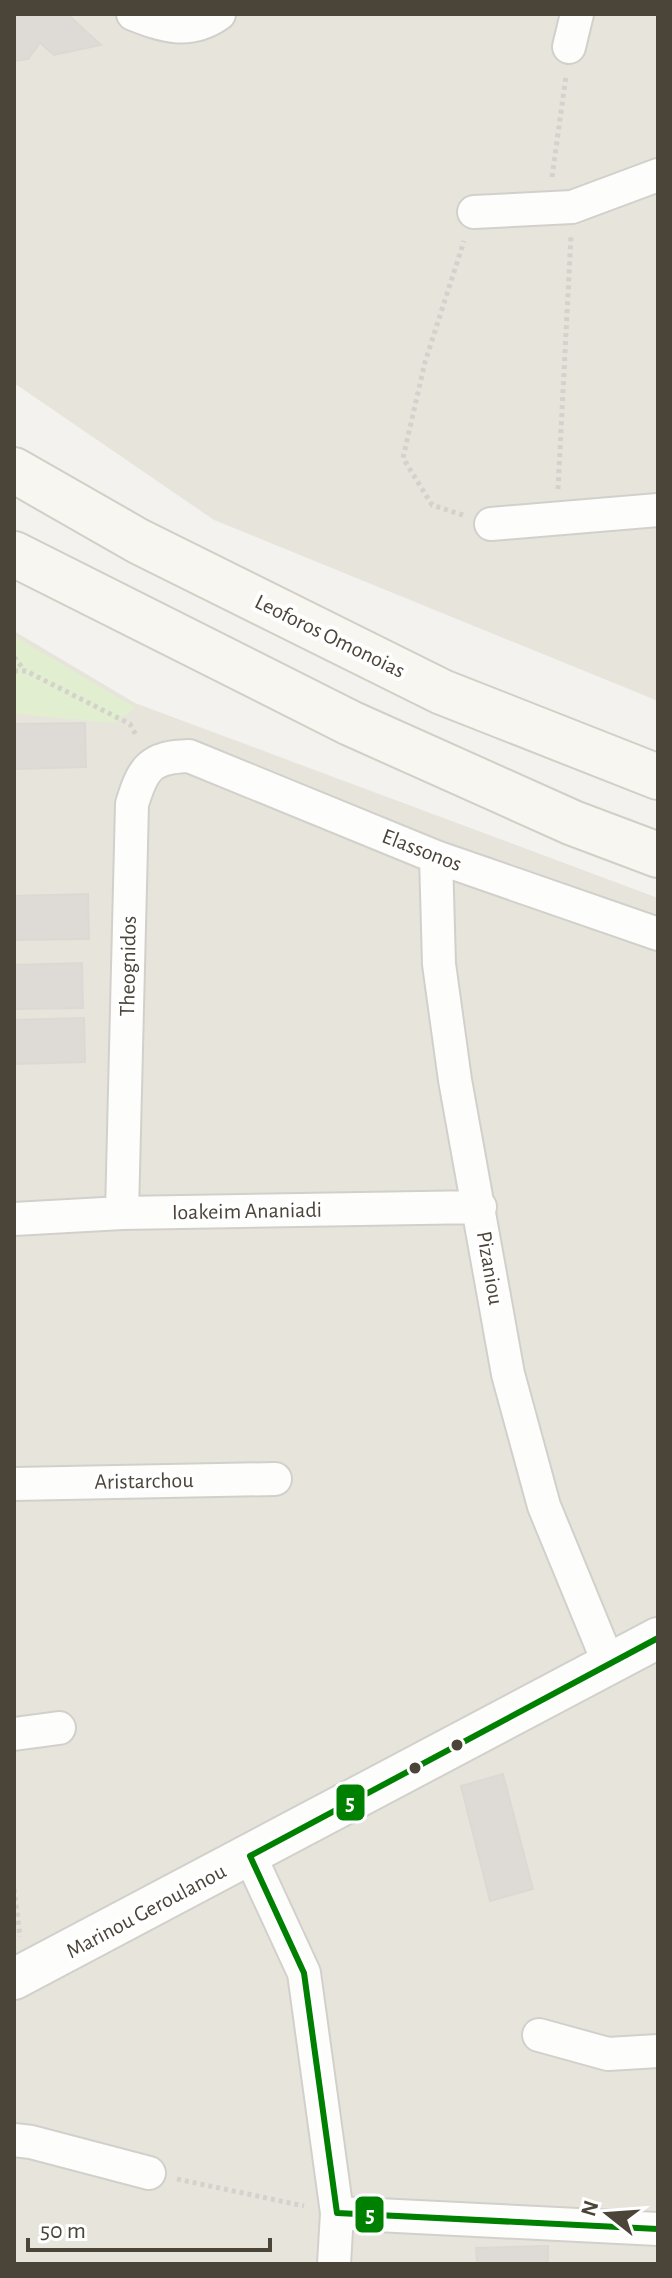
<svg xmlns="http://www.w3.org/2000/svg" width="672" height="2278" font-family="'Alegreya Sans',sans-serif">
<rect width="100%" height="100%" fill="#f4f2ee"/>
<path fill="#e7e4dc" d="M14,14H658V701L214,520L14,383Z
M14,631L135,703L658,898V2264H14Z"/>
<path fill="#e1eecf" d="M14,636L136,708L114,723L14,714Z"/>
<path fill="#dedbd6" stroke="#dcd9d4" stroke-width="2" d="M14,14H67L101,45L54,55L40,43L28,59L14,61Z
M85,723L86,767L14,769V724Z
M88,894L89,939L14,940V896Z
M82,963L83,1008L14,1009V965Z
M84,1018L85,1062L14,1064V1020Z
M503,1774L533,1889L490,1901L461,1786Z
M548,2246V2264H477L476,2248Z"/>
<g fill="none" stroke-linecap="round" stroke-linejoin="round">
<defs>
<path id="minor" d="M133,14C164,26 189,35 219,14
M569,47L577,14
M474,212L572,207L658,175
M491,524L658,510
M436,857L439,964L455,1080L508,1374L544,1506L609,1664
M122,1213L132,804C143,768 150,757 189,756L436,857L658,934
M14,1219L122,1213L480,1207
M14,1484L275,1479
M14,1734L59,1728
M250,1856L304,1973L337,2213L334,2264
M539,2035L608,2054L658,2051
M14,2140L31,2142L149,2173
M337,2213L658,2229"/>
<path id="tertiary" d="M14,1979L658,1638"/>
<path id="secondary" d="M14,470L138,541L442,692L658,777
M14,554L350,723L573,823L658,855"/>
</defs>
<use href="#minor" stroke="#d2d0cb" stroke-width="36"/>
<use href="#tertiary" stroke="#d2d0cb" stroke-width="44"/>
<use href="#secondary" stroke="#d3cfc5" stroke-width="48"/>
<path stroke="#d3d2cc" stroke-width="5" stroke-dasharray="4 4" stroke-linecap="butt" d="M552,177L566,76
M558,489L571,236
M463,515L432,505L403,458L425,362L464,241
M14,657L25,671
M14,671H26L130,724L137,737
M14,1889L20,1937
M177,2179L304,2206"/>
<use href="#minor" stroke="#fdfdfc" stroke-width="32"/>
<use href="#tertiary" stroke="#fdfdfc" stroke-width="40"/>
<use href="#secondary" stroke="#f7f6f1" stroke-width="44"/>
<defs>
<path id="bus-1" d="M658,1638L250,1856L304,1973L337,2213L658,2229"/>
</defs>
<use href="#bus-1" stroke="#fff" stroke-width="12"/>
<use href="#bus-1" stroke="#008000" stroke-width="6"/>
</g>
<g fill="#4b4439" stroke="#fff" stroke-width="3">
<circle cx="457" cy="1745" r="7"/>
<circle cx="415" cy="1768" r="7"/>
</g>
<g text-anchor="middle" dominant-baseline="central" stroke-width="8" stroke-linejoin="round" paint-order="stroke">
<g font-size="22" fill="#4b4439" stroke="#fff">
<text transform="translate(330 636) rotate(26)">Leoforos Omonoias</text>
<text transform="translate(422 850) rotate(21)">Elassonos</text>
<text transform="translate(128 966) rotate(-89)">Theognidos</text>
<text transform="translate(247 1211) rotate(-1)">Ioakeim Ananiadi</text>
<text transform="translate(490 1268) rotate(80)">Pizaniou</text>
<text transform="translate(144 1481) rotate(-1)">Aristarchou</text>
<text transform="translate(146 1911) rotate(-28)">Marinou Geroulanou</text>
</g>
</g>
<g stroke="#fff" stroke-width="3">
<rect x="335" y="1783" width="31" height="39" rx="8" fill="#008000"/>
<rect x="354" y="2195" width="31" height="39" rx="8" fill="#008000"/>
</g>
<g font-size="22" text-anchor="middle" font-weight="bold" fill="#fff">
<text x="350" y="1810">5</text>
<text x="370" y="2222">5</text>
</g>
<rect width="672" height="2278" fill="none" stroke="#4b4439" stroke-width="32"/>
<g transform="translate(608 2214) rotate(287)" stroke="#ffffff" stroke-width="6" paint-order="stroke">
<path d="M0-6L14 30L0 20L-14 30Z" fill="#4b4439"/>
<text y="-12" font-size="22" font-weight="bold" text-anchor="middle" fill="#4b4439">N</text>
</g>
<path d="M28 2238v12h242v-12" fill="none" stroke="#4b4439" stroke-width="4"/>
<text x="40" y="2238" font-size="24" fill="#4b4439" stroke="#ffffff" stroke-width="6" paint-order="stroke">50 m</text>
</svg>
